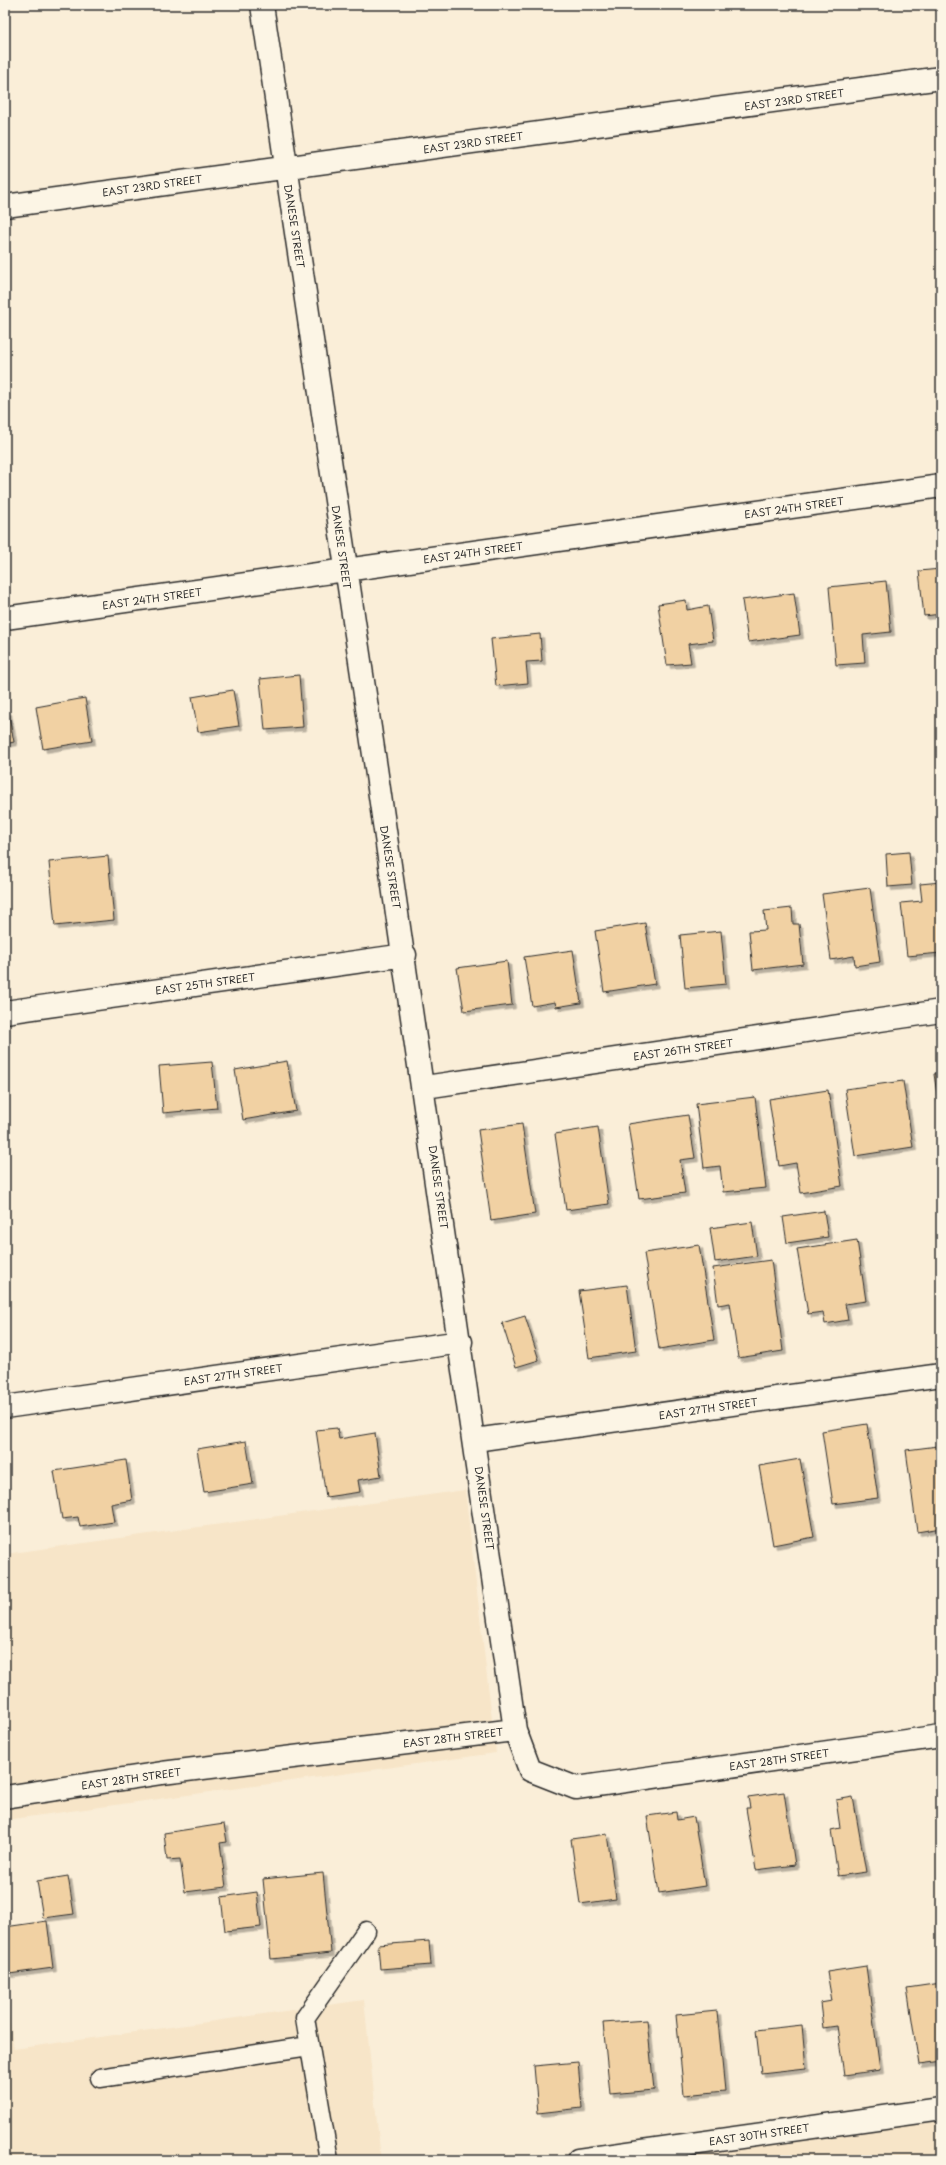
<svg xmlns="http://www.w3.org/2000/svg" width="946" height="2165" font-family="'Playpen Sans',sans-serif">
<defs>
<filter id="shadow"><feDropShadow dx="3.5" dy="3.5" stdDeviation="0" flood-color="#0004"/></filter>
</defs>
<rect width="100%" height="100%" fill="#faeed8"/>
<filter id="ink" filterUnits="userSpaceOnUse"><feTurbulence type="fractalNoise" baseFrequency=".025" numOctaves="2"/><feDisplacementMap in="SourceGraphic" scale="8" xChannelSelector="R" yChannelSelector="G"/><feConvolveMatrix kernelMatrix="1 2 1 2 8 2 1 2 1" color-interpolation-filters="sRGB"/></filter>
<g filter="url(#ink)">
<path fill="#f7e5c8" d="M465,1490L496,1753L5,1820V1554Z
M5,1987L14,2049L364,2000L381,2160H5Z
M941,2120V2160H669L836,2134Z"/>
<path fill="#f1d1a3" stroke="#2b2b2b" filter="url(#shadow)" d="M941,569V614L924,616L919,571Z
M886,581L891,632L863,635L865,663L836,665L829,587Z
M794,593L800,635L748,642L742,600Z
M686,600L687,610L708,606L713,641L688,644L691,663L667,665L658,604Z
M540,634L542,661L526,662L528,683L496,686L491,639Z
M299,675L303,727L265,730L260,679Z
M233,690L239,726L198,732L192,697Z
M85,698L92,741L43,749L36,707Z
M5,711H8L14,742L5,744Z
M909,852L912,885L888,887L886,854Z
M108,856L114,920L55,926L49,862Z
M941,882V953L907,956L901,903L922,901L920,884Z
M870,888L880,962L855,966L854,956L831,960L822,894Z
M792,908L793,924H799L803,964L753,970L749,931L766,930L764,911Z
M645,923L655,984L604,992L595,931Z
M721,931L726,984L685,988L680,935Z
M573,950L581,1003L556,1007L555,1002L532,1006L524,957Z
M507,961L512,1005L464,1011L457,968Z
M287,1061L296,1111L243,1120L235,1070Z
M212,1062L217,1108L163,1113L159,1066Z
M941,1073V1122L934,1074Z
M903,1081L913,1147L855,1156L845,1089Z
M828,1090L842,1186L801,1193L796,1163L779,1166L769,1099Z
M755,1097L766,1188L723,1192L720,1166L704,1168L696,1104Z
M688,1115L695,1158L680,1160L685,1193L639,1199L628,1124Z
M522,1124L535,1214L491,1221L478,1130Z
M598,1127L609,1204L566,1210L555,1134Z
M824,1211L828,1237L787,1243L783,1217Z
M752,1222L757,1256L715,1262L710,1228Z
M857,1240L866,1301L845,1304L848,1320L825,1324L823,1312L808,1314L797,1249Z
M699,1245L714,1340L659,1349L644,1253Z
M771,1260L783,1351L738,1358L730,1303L718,1305L713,1268Z
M627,1285L636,1351L589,1358L579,1291Z
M525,1316L539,1360L516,1367L502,1323Z
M867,1424L878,1498L833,1504L822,1431Z
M337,1428L339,1439L375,1433L381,1476L358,1480L360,1492L326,1497L316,1430Z
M246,1441L253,1484L204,1492L197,1449Z
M938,1446L941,1464V1528L917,1532L906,1450Z
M800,1459L814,1537L773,1545L759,1466Z
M126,1460L132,1500L111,1504L114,1522L80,1527L78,1517L62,1519L54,1471Z
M784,1792L795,1865L756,1870L746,1808H750L748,1797Z
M853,1797L866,1872L838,1876L831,1830L840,1828L836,1800Z
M676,1812L677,1820L694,1817L705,1886L659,1893L647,1816Z
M224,1824L227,1842L220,1843L226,1887L185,1892L180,1859L167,1860L164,1833Z
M607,1834L616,1899L580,1904L571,1839Z
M323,1873L331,1953L271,1959L263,1879Z
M68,1876L74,1914L43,1918L37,1881Z
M257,1892L261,1927L225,1931L221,1897Z
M47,1921L53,1968L9,1974L5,1944V1927Z
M429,1941L431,1965L380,1969L378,1945Z
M866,1966L880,2070L844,2075L837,2026L823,2028L820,2003L832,2001L827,1972Z
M941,1983V2062L919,2065L907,1988Z
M717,2011L725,2091L684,2095L676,2015Z
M647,2020L654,2090L610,2094L603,2023Z
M802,2025L806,2068L761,2073L756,2030Z
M578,2062L582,2108L538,2113L534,2066Z"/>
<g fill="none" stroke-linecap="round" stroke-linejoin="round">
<defs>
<path id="service" d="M100,2078L309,2046
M329,2160L305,2018L366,1931"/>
<path id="minor" d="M262,5C347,580 436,1154 515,1730L530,1770L576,1788L941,1736
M5,206L941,78
M5,618L941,486
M5,1012L405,955
M425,1087L941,1011
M5,1407L461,1342
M475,1440L941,1375
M5,1797L162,1773L515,1730
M578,2160L941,2109"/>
</defs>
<use href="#service" stroke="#2b2b2b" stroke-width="21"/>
<use href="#minor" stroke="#2b2b2b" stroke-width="25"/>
<use href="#service" stroke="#fcf5e5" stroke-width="18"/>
<use href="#minor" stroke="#fcf5e5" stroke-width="22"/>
</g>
</g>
<g text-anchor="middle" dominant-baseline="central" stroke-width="4" stroke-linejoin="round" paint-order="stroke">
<g font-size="10" fill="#2b2b2b" stroke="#fcf5e5">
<text transform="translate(794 99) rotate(-8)">EAST 23RD STREET</text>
<text transform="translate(473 142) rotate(-8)">EAST 23RD STREET</text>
<text transform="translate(152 185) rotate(-8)">EAST 23RD STREET</text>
<text transform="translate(295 226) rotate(81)">DANESE STREET</text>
<text transform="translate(794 507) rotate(-8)">EAST 24TH STREET</text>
<text transform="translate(342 547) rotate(82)">DANESE STREET</text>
<text transform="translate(473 552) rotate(-8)">EAST 24TH STREET</text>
<text transform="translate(152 598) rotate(-8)">EAST 24TH STREET</text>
<text transform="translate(391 867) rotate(81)">DANESE STREET</text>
<text transform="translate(205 983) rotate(-8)">EAST 25TH STREET</text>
<text transform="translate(683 1049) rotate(-8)">EAST 26TH STREET</text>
<text transform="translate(439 1187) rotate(82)">DANESE STREET</text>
<text transform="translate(233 1374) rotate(-8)">EAST 27TH STREET</text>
<text transform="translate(708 1408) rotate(-8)">EAST 27TH STREET</text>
<text transform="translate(485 1508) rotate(82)">DANESE STREET</text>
<text transform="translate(453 1737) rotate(-7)">EAST 28TH STREET</text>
<text transform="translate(779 1759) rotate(-8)">EAST 28TH STREET</text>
<text transform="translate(131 1778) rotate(-8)">EAST 28TH STREET</text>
<text transform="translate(759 2134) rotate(-8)">EAST 30TH STREET</text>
</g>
</g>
<rect width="946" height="2165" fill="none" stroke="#fcf5e5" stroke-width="20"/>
<rect x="10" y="10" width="926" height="2145" fill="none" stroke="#2b2b2b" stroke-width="1.5" filter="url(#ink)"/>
</svg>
